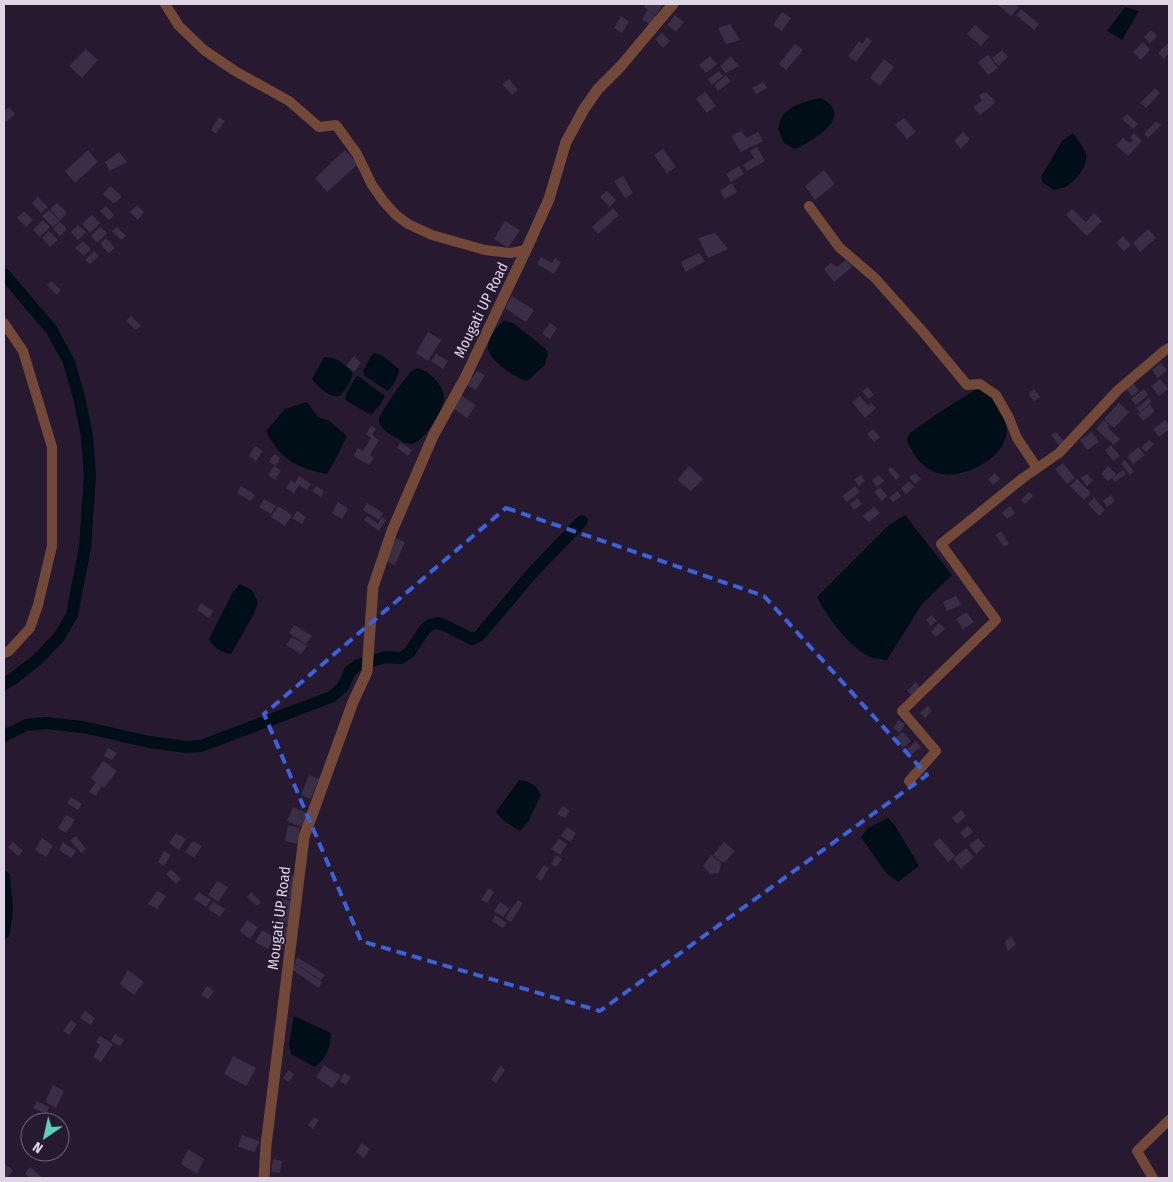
<svg xmlns="http://www.w3.org/2000/svg" width="1173" height="1182" font-family="'Fira Sans Condensed',sans-serif">
<rect width="100%" height="100%" fill="#271930"/>
<path fill="#000f17" d="M1125,7L1139,11L1122,40L1107,31Z
M820,98C826,100 832,104 834,111C838,127 808,142 796,149L784,143L778,129C779,126 780,120 782,117C789,105 807,101 820,98Z
M1073,133C1078,140 1083,146 1086,154C1089,165 1075,182 1065,187C1062,188 1057,189 1054,190L1043,183L1041,177L1062,141Z
M504,320L513,323L546,349L548,354L545,365L527,381C516,379 486,359 488,346C488,337 498,326 504,320Z
M375,353L383,356L399,369C399,376 393,387 387,391L365,376L363,371L371,356Z
M324,357C336,356 346,365 353,373L349,384L340,396C329,398 319,388 312,379Z
M418,368C430,372 444,385 444,399C443,410 423,444 411,444C405,444 399,439 393,436C388,433 379,427 379,420C379,414 403,381 409,374C411,371 414,370 418,368Z
M358,376L385,396L380,405L371,415L345,400L347,392L356,377Z
M978,388C988,391 991,397 998,405C1000,408 1005,413 1007,417C1008,420 1007,426 1007,429C1007,461 952,487 927,468C918,462 913,452 908,444L907,439L910,433L940,412Z
M307,402L318,417L328,420L347,436L334,462L327,474C295,467 281,460 266,431L285,409Z
M905,515L952,575L922,604L887,660C881,659 873,659 868,656C848,645 827,617 817,597L889,525Z
M240,584L252,590L258,602L254,614L231,654C222,653 213,647 209,639L233,592Z
M519,780C530,781 536,785 541,795L528,822L520,831L504,821L496,812Z
M888,818L894,824L919,866L898,882L886,873L861,837L868,828Z
M294,1016L331,1033C331,1046 326,1059 315,1067L291,1054L289,1044Z"/>
<g fill="none" stroke-linecap="round" stroke-linejoin="round">
<path stroke="#000f17" stroke-width="12" d="M4,274L51,329L69,362L79,397L87,436L90,476L85,547L72,615L59,637L38,659L14,678L4,684
M4,736L26,725L45,723L83,727L149,742L186,747L201,746L331,697L343,687L350,671L358,665L386,657L401,658L409,653L425,629L430,625L438,623L444,625L472,639L479,636L533,572L582,521
M4,877L7,909L4,933"/>
</g>
<path fill="#3a2e47" d="M646,4H663L656,15L644,7Z
M999,4H1015L1019,7L1011,16L998,5Z
M1021,9L1039,24L1034,30L1016,15Z
M648,10L659,18L653,27L642,19Z
M782,12L791,18L782,31L773,25Z
M675,15L684,22L676,32L667,25Z
M621,16L629,22L622,33L614,28Z
M730,24L740,40L726,44L718,28Z
M975,25L989,37L981,46L967,34Z
M1151,30L1157,36L1150,43L1144,37Z
M662,33L670,41L663,48L655,39Z
M867,37L872,41L856,62L848,56L859,41L862,44Z
M1143,42L1150,50L1141,60L1133,52Z
M1169,42V53L1164,59L1158,53Z
M795,44L803,50L786,70L779,64Z
M86,49L98,60L82,78L69,66Z
M1002,50L1008,57L998,66L992,58Z
M988,55L998,68L988,75L978,62Z
M710,56L717,64L706,73L699,65Z
M731,56L739,66L726,73L720,66Z
M884,59L894,67L880,86L870,78Z
M719,71L723,76L712,85L708,79Z
M726,76L731,81L718,91L714,85Z
M509,79L518,90L512,95L502,84Z
M763,82L767,88L756,94L752,88Z
M1155,88L1160,93L1146,108L1140,103Z
M705,92L716,106L707,113L696,99Z
M986,92L996,102L980,115L973,107L982,101L979,95Z
M9,107L15,114L6,122L4,120V111Z
M1127,114L1138,124L1133,129L1122,119Z
M219,117L225,121L216,134L211,130Z
M904,118L916,132L907,139L895,125Z
M1156,121L1161,125L1148,138L1144,134Z
M741,131L747,138L758,132L763,141L741,152L731,136Z
M963,132L970,139L961,149L954,141Z
M1134,133L1142,141L1128,156L1116,145L1123,138L1130,143L1133,140L1130,138Z
M757,147L765,161L747,171L743,165L754,158L750,151Z
M663,149L676,167L667,173L654,155Z
M88,150L98,162L75,183L65,171Z
M345,150L358,164L327,192L315,178Z
M119,152L127,162L110,171L105,162Z
M739,166L744,174L731,182L726,174Z
M824,170L835,184L815,200L805,186Z
M623,176L633,193L625,198L614,181Z
M732,183L737,192L725,199L720,191Z
M111,186L122,197L114,204L103,194Z
M607,191L616,200L610,207L600,197Z
M38,197L48,207L41,213L32,203Z
M57,203L67,213L60,220L50,209Z
M137,205L144,212L138,220L130,212Z
M106,206L114,215L109,220L100,211Z
M613,208L619,215L598,234L592,227Z
M1072,209L1086,222L1094,213L1102,221L1087,236L1066,215Z
M49,210L60,221L53,227L42,216Z
M24,211L33,220L26,227L17,218Z
M92,215L100,223L90,233L82,224Z
M43,220L50,227L40,237L33,230Z
M505,221L520,230L508,248L494,239Z
M60,222L67,229L60,236L53,229Z
M78,225L86,232L78,240L71,232Z
M100,227L107,233L97,243L91,236Z
M117,227L126,236L121,240L112,231Z
M1148,229L1156,238L1140,252L1133,243Z
M49,231L58,240L50,247L42,238Z
M715,233L728,249L708,258L698,238Z
M1123,236L1131,245L1124,251L1116,243Z
M106,238L115,248L109,253L100,244Z
M83,241L91,249L84,256L75,248Z
M94,251L99,256L90,264L85,260Z
M699,253L705,261L686,272L681,262Z
M541,257L552,263L555,258L561,262L554,274L537,264Z
M846,260L852,267L834,282L824,269L831,263L837,267Z
M51,281L61,290L57,295L47,285Z
M512,296L534,310L526,322L505,308Z
M131,316L141,326L136,330L126,321Z
M550,323L557,328L550,339L542,334Z
M428,332L441,340L428,361L416,353Z
M436,354L448,361L443,369L431,361Z
M354,356L361,363L354,372L346,366Z
M1161,363L1167,370L1158,378L1152,370Z
M477,371L485,375L476,390L464,383L469,376L472,378Z
M1160,379L1168,389L1159,396L1151,386Z
M1133,383L1139,391L1132,396L1126,389Z
M868,387L874,395L868,399L862,391Z
M1034,389L1040,397L1034,401L1028,394Z
M1144,389L1148,395L1136,405L1131,399Z
M459,394L476,405L467,418L451,407Z
M860,396L868,405L871,403L876,408L865,418L852,402Z
M1149,398L1152,402L1140,412L1136,408Z
M1119,403L1129,412L1114,428L1104,419Z
M1150,405L1155,411L1143,421L1138,414Z
M1104,420L1109,425L1107,427L1120,439L1114,445L1096,429Z
M1165,420L1169,425V429L1159,437L1153,429Z
M371,426L376,429L372,435L379,440L370,455L374,458L369,465L354,456L358,448L363,451L371,438L366,434Z
M873,429L880,437L874,442L867,434Z
M1056,432L1064,441L1059,445L1051,435Z
M1092,432L1099,442L1087,450L1080,440Z
M1149,440L1154,444L1146,452L1141,448Z
M400,442L412,450L408,456L397,448Z
M1111,445L1120,456L1113,461L1105,450Z
M255,446L263,451L256,461L249,456Z
M1138,447L1145,455L1133,464L1127,457Z
M274,454L280,458L276,466L269,462Z
M1125,460L1134,472L1130,475L1121,463Z
M1063,463L1075,478L1067,484L1055,469Z
M274,466L281,470L275,480L268,475Z
M689,466L703,479L691,491L677,480Z
M1108,466L1116,474L1108,481L1101,474Z
M891,467L900,476L896,480L888,470Z
M1123,470L1126,474L1115,482L1112,478Z
M915,473L921,479L915,484L909,477Z
M995,473L1000,479L993,485L988,479Z
M1087,474L1093,481L1087,486L1081,478Z
M861,475L865,481L859,486L854,480Z
M879,475L884,481L877,487L872,480Z
M299,476L311,484L307,490L299,485L294,493L286,488L291,480L295,483Z
M1077,479L1091,493L1084,500L1070,486Z
M909,481L914,487L906,494L901,488Z
M241,486L255,495L251,501L237,493Z
M316,486L324,491L321,497L312,491Z
M855,486L860,492L847,502L842,496Z
M880,487L887,496L882,501L874,492Z
M898,491L901,496L893,502L889,498Z
M1029,492L1033,496L1025,504L1021,500Z
M1111,495L1115,501L1107,507L1103,501Z
M857,498L862,504L854,510L850,504Z
M1094,498L1105,510L1099,516L1088,504Z
M264,499L276,506L271,514L259,507Z
M338,502L348,509L342,519L332,513Z
M367,503L383,513L379,520L363,510Z
M278,506L292,515L285,526L271,517Z
M1010,506L1015,513L1007,519L1002,513Z
M874,507L880,513L869,522L863,516Z
M297,511L306,517L302,524L292,518Z
M367,516L378,524L382,517L386,520L379,531L364,520Z
M1001,531L1009,544L1004,547L996,535Z
M395,538L405,542L395,565L385,561Z
M956,596L961,605L947,611L943,602Z
M201,603L213,611L209,618L197,610Z
M966,612L974,622L963,629L956,619Z
M932,615L937,621L931,626L926,620Z
M939,623L945,629L936,637L931,632Z
M294,625L312,636L306,644L289,633Z
M292,637L307,646L301,654L286,645Z
M916,682L920,687L912,695L907,691Z
M928,706L932,711L925,718L920,713Z
M899,720L905,724L900,733L893,728Z
M903,732L911,741L903,748L895,738Z
M916,741L921,747L910,755L906,750Z
M108,748L117,753L112,760L104,756Z
M103,761L117,771L104,788L102,786L96,796L89,792L96,782L91,778Z
M309,775L319,779L311,799L301,795Z
M71,797L82,804L78,810L67,803Z
M563,806L570,811L565,818L557,814Z
M293,807L307,813L301,827L287,821Z
M961,810L966,816L957,824L952,818Z
M66,815L75,820L66,833L58,828Z
M288,825L300,828L297,844L285,841Z
M968,826L973,832L965,838L960,833Z
M567,827L576,833L570,842L561,836Z
M176,833L186,839L179,850L169,843Z
M76,836L86,849L81,853L70,840Z
M42,838L53,846L46,857L35,850Z
M940,838L955,856L948,862L933,844Z
M978,838L985,846L976,854L969,845Z
M559,839L567,844L560,855L551,849Z
M193,841L202,846L194,858L185,852Z
M13,842L23,851L18,856L8,847Z
M63,842L76,851L71,858L59,850Z
M724,842L735,851L725,862H722L713,855Z
M966,848L974,857L961,869L953,859Z
M164,851L171,855L164,866L158,862Z
M556,855L562,859L556,867L551,864Z
M711,855L721,863L719,873L710,874L703,866Z
M544,865L549,868L541,881L536,877Z
M171,869L181,879L176,884L166,874Z
M285,873L295,875L292,899L282,898Z
M217,881L228,887L218,902L208,895Z
M489,888L494,892L487,903L481,900Z
M157,891L166,896L157,909L148,904Z
M199,892L211,900L206,907L194,899Z
M251,892L261,902L257,906L247,897Z
M281,899L292,901L289,925L278,923Z
M518,900L523,903L511,922L505,918Z
M213,902L225,909L220,917L208,909Z
M500,902L509,908L503,917L494,911Z
M495,915L507,923L503,928L492,921Z
M247,920L258,927L250,939L240,931Z
M278,925L290,927L287,946L276,945Z
M262,930L274,937L268,949L255,942Z
M1011,936L1016,944L1008,951L1005,942Z
M297,957L325,975L321,980L295,963Z
M294,963L322,982L319,988L291,969Z
M128,970L144,982L134,995L120,984Z
M207,986L214,991L208,999L201,995Z
M85,1011L95,1018L91,1025L80,1018Z
M71,1020L77,1024L69,1035L63,1031Z
M115,1034L124,1040L120,1046L111,1041Z
M100,1036L113,1044L101,1062L93,1057L100,1045L96,1042Z
M233,1056L256,1068L246,1086L224,1074Z
M324,1065L341,1076L332,1088L316,1077Z
M500,1066L505,1070L496,1083L491,1080Z
M289,1070L294,1074L289,1082L283,1078Z
M344,1073L351,1077L346,1085L340,1081Z
M53,1085L64,1091L56,1108L45,1102Z
M37,1101L49,1107L46,1114L33,1108Z
M38,1112L45,1116L42,1122H32Z
M314,1117L319,1120L313,1129L308,1125Z
M242,1135L259,1141L255,1152L238,1147Z
M362,1143L370,1149L364,1158L356,1152Z
M188,1149L204,1159L197,1174L181,1164Z
M273,1159L282,1161L280,1173L271,1172Z
M4,1164L13,1170L7,1178H4Z
M30,1167L43,1178H30L25,1174Z"/>
<g fill="none" stroke-linecap="round" stroke-linejoin="round">
<path stroke="#724839" stroke-width="10" d="M165,4L179,26L204,50L235,71L289,101L319,127L336,125L357,154L372,185L384,202L396,215L408,224L432,235L485,250L510,253L526,250
M809,206L839,247L875,278L924,333L967,385L980,384L996,395L1009,418L1017,438L1037,468
M4,323L23,351L52,447V546L38,605L30,628L9,651L4,653
M909,781L936,751L902,711L996,620L941,544L1023,478L1059,453L1118,390L1164,351L1169,348
M1153,1178L1137,1151L1169,1120"/>
<path stroke="#724839" stroke-width="11" d="M264,1178L266,1145L304,837L353,702L367,672L373,587L392,531L433,436L465,378L526,250L549,199L566,142L584,109L598,89L620,67L673,4"/>
</g>
<path fill="none" stroke="#3a62da" stroke-width="4" stroke-dasharray="10 6" stroke-linejoin="round" d="M506,508L764,596L927,775L600,1011L361,941L264,714Z"/>
<g text-anchor="middle" dominant-baseline="central" stroke-width="4" stroke-linejoin="round" paint-order="stroke">
<g font-size="15" fill="#ded5e5" stroke="#271930">
<text transform="translate(481 310) rotate(-64)">Mougati UP Road</text>
<text transform="translate(279 918) rotate(-83)">Mougati UP Road</text>
</g>
</g>
<rect width="1173" height="1182" fill="none" stroke="#ded5e5" stroke-width="10"/>
<g transform="translate(45 1137) rotate(214)"><circle r="24" fill="#271930" stroke="#706478"/>
<path d="M0-4L9 19L0 12L-9 19Z" fill="#5eceb8"/>
<text y="-8" font-size="14" font-weight="bold" text-anchor="middle" fill="#ded5e5">N</text>
</g>
</svg>
